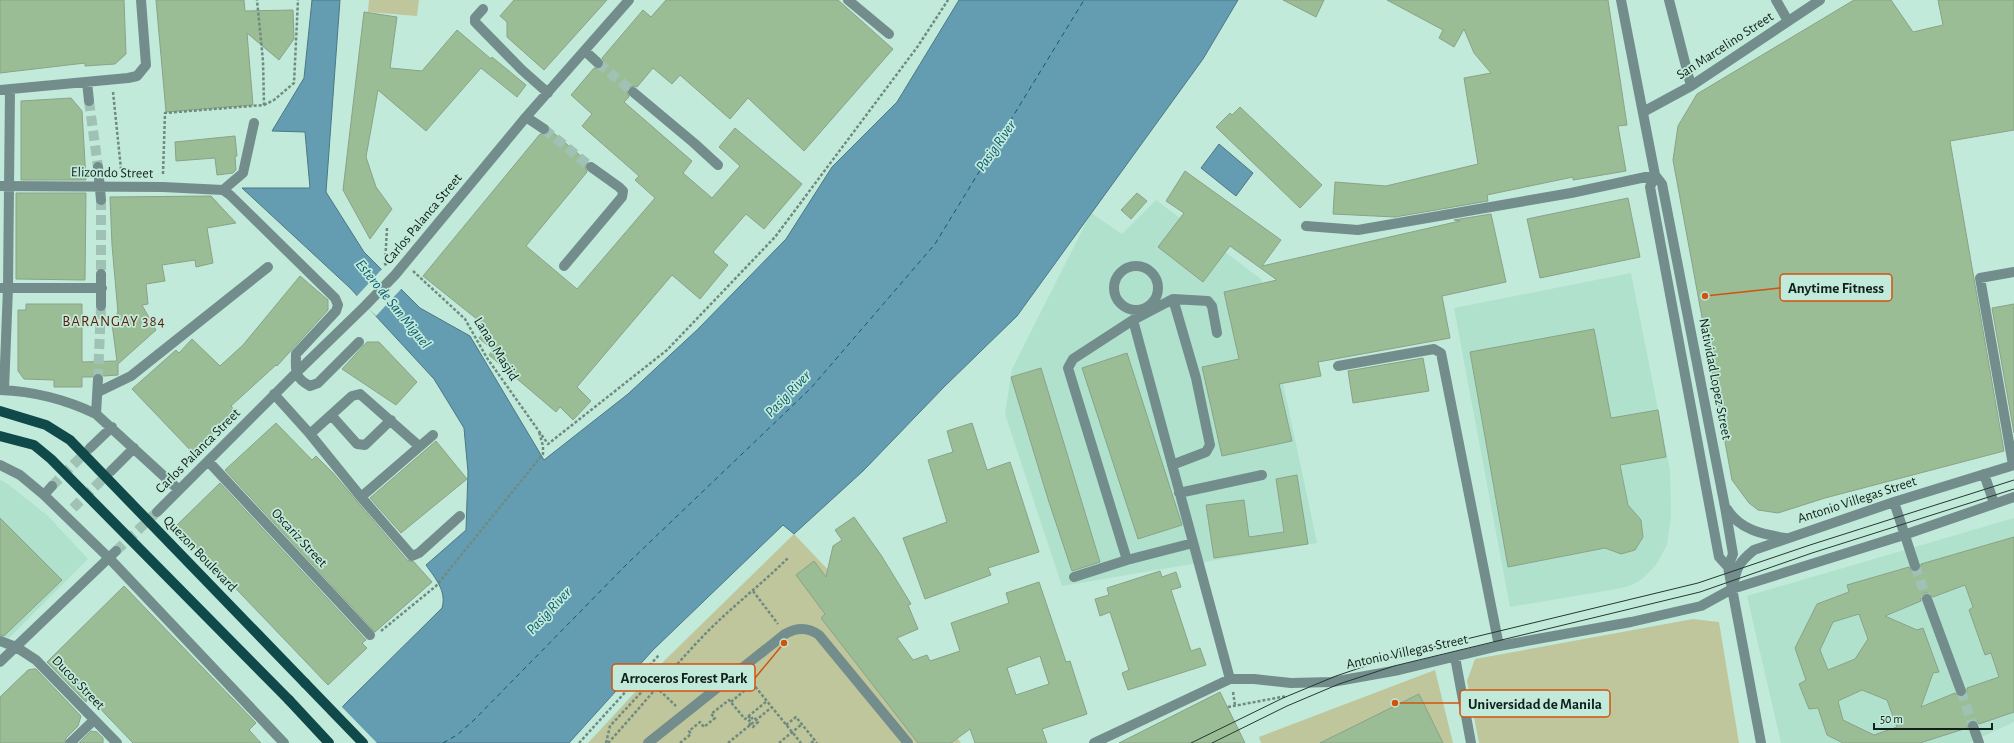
<svg xmlns="http://www.w3.org/2000/svg" width="2014" height="743" font-family="'Alegreya Sans',sans-serif">
<rect width="100%" height="100%" fill="#c2eada"/>
<path fill="#b0e1cd" d="M1156,200L1261,279L1317,543L1062,586L1005,414L1012,369L1091,213L1122,234Z
M1631,273L1670,470L1671,516L1667,545L1656,565L1642,579L1632,585L1622,588L1510,607L1454,308Z
M0,480L8,484L48,516L88,559L0,647Z
M2014,518V722L1969,743H1781L1747,596Z"/>
<path fill="#bfc69b" d="M369,0H419L417,16L368,12Z
M794,534L832,574L961,743H588L665,660Z
M1693,619L1719,622L1739,743H1479L1467,681L1475,659Z
M1435,670L1453,743H1261L1259,737Z"/>
<path fill="#649db1" stroke="#4b7884" d="M312,0H340L326,192L364,252L420,308L470,336L544,460L628,394L698,329L786,239L832,167L897,102L959,0H1238L1203,59L1017,316L944,387L863,471L794,534L783,525L653,650L569,743H311L345,704L442,608C447,591 435,578 426,565L466,530L468,472L464,428L434,379L350,288L242,188H310L305,132L272,131L304,78Z
M1219,144L1253,173L1236,196L1201,168Z"/>
<path fill="#c2eada" d="M383,268L402,288L376,316L356,297Z
M341,706L377,743H309Z"/>
<g fill="none" stroke-linecap="round" stroke-linejoin="round">
<path stroke="#0c5b70" stroke-width="1" stroke-dasharray="5 4" stroke-linecap="butt" d="M443,743L457,735L473,721L628,563L811,388L935,244L1084,0"/>
</g>
<path fill="#9abd96" stroke="#8aa287" fill-rule="evenodd" d="M0,0H124L126,54L115,64L85,66V63L0,73Z
M156,0H244L245,11L293,10L294,39L279,60L247,33L253,105L166,112Z
M514,0H607L544,70L507,37V22L500,16Z
M666,0H838L893,49L804,151L748,98L730,119L680,75L672,84L653,68L637,87L634,86L628,88L627,91L629,97L624,102L692,161L683,173L712,198L740,166L719,147L735,128L802,184L764,229L746,214L713,252L728,265L700,299L672,275L577,387L591,401L573,420L560,407L556,412L489,355L493,350L479,338L488,328L423,276L540,134L547,135L550,130L588,162L585,167L587,172L526,246L577,289L655,198L635,180L639,176L582,126L592,114L571,95L594,68L600,69L603,67L604,61L602,58L643,10L651,17Z
M1283,0H1324L1316,17Z
M1387,0H1608L1627,125L1618,126L1626,171L1573,180V177L1487,195L1488,201L1395,217L1333,214L1335,182L1386,186L1478,164L1464,78L1491,73L1474,53L1464,29L1454,47L1439,38L1443,30Z
M1854,0H1891L1913,32L1943,25L1938,0H2014V130L1950,141L2004,451L1825,498L1778,513L1758,510L1749,503L1732,480L1673,160L1678,126L1697,94Z
M364,12L397,17L390,68L422,71L457,30L491,59L492,57L526,85L517,97L481,68L426,131L378,90L366,157L376,187L392,209L370,239L343,190Z
M71,98L82,111L86,180H21V101Z
M1240,107L1322,185L1300,208L1216,127L1230,113L1232,115Z
M235,136L237,156H235L236,170L233,173L217,175L215,158L176,161L175,142Z
M1185,171L1281,240L1262,266L1460,221L1454,220L1491,214L1506,282L1442,296L1450,338L1318,362L1321,376L1279,384L1292,441L1222,456L1202,367L1239,359L1224,292L1277,280L1230,246L1203,282L1158,247L1184,213L1166,201Z
M16,193H86L85,280L16,279Z
M1137,193L1147,201L1131,219L1121,210Z
M211,196L236,223L207,228L213,263L196,267L195,260L162,265L165,281L146,284L148,304L142,305L156,330L118,364V375L104,376L98,373L92,377H82V387H54V380L24,379L18,371V310H26V304H82V362L117,361L112,324L118,323L117,313H118L112,245L110,197Z
M1628,198L1640,257L1540,278L1527,219Z
M300,276L328,300V310L277,366L276,365L231,406L235,411L194,454L132,389L176,350L179,353L192,339L220,366L243,345Z
M2014,304V433L1992,308Z
M1594,329L1611,418L1658,410L1666,457L1620,465L1628,505L1641,520L1643,537L1635,550L1621,554L1605,548L1508,567L1470,352Z
M367,342H379L417,382L396,405L342,369Z
M1127,353L1182,525L1138,539L1082,368Z
M1423,358L1429,391L1353,403L1348,371Z
M1041,368L1100,562L1072,571L1048,499L1011,377Z
M276,423L312,460L316,456L333,473L407,560L414,562L432,582L375,632L225,470Z
M972,423L987,470L1010,462L1039,552L988,568L991,575L925,599L903,538L947,522L928,460L953,452L947,431Z
M436,441L467,479L401,533L370,498Z
M1297,475L1308,544L1214,558L1206,505L1244,500L1249,537L1284,532L1276,479Z
M220,483L366,640L362,643L367,648L328,685L176,526Z
M854,517L881,555L911,604L908,605L918,629L897,638L913,660L927,655L930,661L960,651L951,623L1009,603L1006,593L1039,582L1066,662L1070,661L1087,714L1042,729L1047,743H975L970,729L951,743H918L821,618L825,614L796,575L814,561L826,577L833,546L842,540L835,530ZM1040,656L1049,684L1016,695L1007,668Z
M0,518L62,580L4,636L0,635Z
M2014,537V712L1979,724L1977,721L1971,720L1968,722L1967,728L1920,743H1843L1827,735L1818,708L1809,709L1799,684L1806,680L1795,648L1817,604L1849,592L1847,585L1909,567L1911,571L1917,572L1920,570L1921,564ZM1965,585L1973,607L1969,610L1985,655L1991,653L1999,677L1967,688V692L1964,697H1960L1955,693L1921,707L1933,673L1939,672L1923,628L1917,630L1885,616L1921,601V598L1924,593H1928L1933,597ZM1859,614L1868,639L1855,659L1828,670L1820,650L1833,622ZM1862,690L1887,700L1897,727L1874,735L1843,720L1838,701Z
M1160,571L1162,577L1176,572L1181,587L1171,590L1191,651L1200,648L1206,665L1128,690L1122,673L1129,670L1110,612L1100,616L1095,599L1109,595L1107,588Z
M124,586L256,723L249,730L261,743H133L88,696L86,702L47,662Z
M33,669H36L81,716L78,726L66,738L64,743H0V697L28,670Z
M1220,692L1245,743H1119Z
M1419,694L1443,743H1320Z
M91,731L97,732L103,738V743H79Z"/>
<g fill="none" stroke-linecap="round" stroke-linejoin="round">
<path stroke="#9fc2b4" stroke-width="10" stroke-dasharray="10 5" stroke-linecap="butt" d="M598,63L633,92
M89,101L98,167
M544,129L591,167
M101,200V274
M98,379L101,306
M52,486L89,449
M73,508L111,471
M116,551L157,512
M1915,566L1927,599
M1961,691L1973,726"/>
<path stroke="#6f8b80" stroke-width="2.5" stroke-dasharray="3 2" stroke-linecap="butt" d="M113,92L121,169
M264,105L274,100L294,83L298,0
M163,174L165,113L264,105L263,61L257,0
M387,228L385,264L387,266
M413,271L465,319L487,358L548,444L667,350L775,237L918,46L948,0
M753,591L778,624
M381,631L436,586L543,454V446L539,432
M749,679L801,743
M656,687L676,706
M1233,692L1235,705
M731,702L752,684
M1228,707L1287,696
M748,716L751,719L748,722L753,727L758,722L754,717L751,719
M786,725L796,717L817,743
M579,743L659,655
M606,743L610,726L649,684L640,676
M608,743C642,706 673,667 708,631C734,605 763,583 789,557
M680,743L691,734L689,731L700,722L704,727L715,718L711,714L729,700L745,719L767,701
M728,743L772,707
M779,743L802,724
M811,743L815,740"/>
<path stroke="#728d8c" stroke-width="10" d="M848,0L889,34
M1621,0L1655,175L1650,187L1719,557L1728,567L1761,743
M1669,0L1691,86
M1776,0L1788,21
M483,9L475,18V22L522,70L548,93
M585,51L598,63
M87,82L89,101
M0,90L128,78L137,76L146,65L141,0
M633,92L694,143L718,165
M1643,112L1691,86L1820,0
M526,117L544,129
M98,167L101,200
M1655,175L1662,184L1725,507L1733,554L1728,567
M0,186L163,187L223,190L230,195L335,298L338,305L336,311L296,354C296,370 293,377 310,386L318,383L359,342
M223,190L243,173L254,123
M1306,226L1358,230L1571,193L1655,175
M564,266L622,197L623,191L619,187L591,167
M1114 288a22 22 0 1 1 44 0a22 22 0 1 1-44 0Z
M0,288H102
M101,306V274
M1133,320L1230,679
M1338,366L1434,349L1441,353L1499,646
M0,390C32,391 67,400 96,414L179,490
M4,390L8,288L10,89
M98,392L131,376L268,267
M274,394L310,434L361,497L412,556L419,553L460,516
M96,414L98,379
M332,416L357,444L365,445L391,420
M310,434L352,396L360,394L419,446
M90,448L112,427
M208,461L370,635
M0,465L20,475L44,495L109,558L284,743
M1172,465L1206,452L1210,445L1196,378L1173,299
M2013,465L1980,278L2014,272
M111,471L134,448
M1984,474L1994,503
M1179,493L1262,475
M44,495L52,486
M361,497L433,435
M1894,502L1915,566
M1727,509C1740,530 1762,534 1785,538
M157,512L296,373L365,306L395,275L526,117L629,0
M1193,543L1127,560L1068,368L1073,359L1133,320L1173,299L1208,301L1212,306L1217,333
M1074,577L1127,560
M1733,585C1737,567 1739,562 1754,550L1894,502L2014,465
M1927,599L1961,691
M0,641L16,647L36,660L117,743
M1455,657L1471,743
M0,662L116,551
M1973,726L1979,743
M70,743L94,720
M648,743L785,634C797,627 808,627 819,635L908,743
M1094,743L1230,679H1254L1291,683L1332,682L1399,670L1499,646L1631,622L1701,606L1732,589L1904,535L2014,497"/>
<path stroke="#104949" stroke-width="10" d="M305,683L363,743
M289,700L329,743"/>
<path stroke="#263831" stroke-width="1" d="M1191,743L1283,698L1336,676L1392,657L1698,583L1810,545L2014,480
M1212,743L1287,706L1339,684L1394,666L1700,592L1812,553L2014,489"/>
<path stroke="#104949" stroke-width="10" d="M0,411L46,425L70,440L305,683
M0,436L34,445L51,459L289,700"/>
</g>
<g text-anchor="middle" dominant-baseline="central" stroke-width="3.5" stroke-linejoin="round" paint-order="stroke">
<g font-size="14" fill="#11201a" stroke="#c2eada">
<text transform="translate(1725 46) rotate(-33)">San Marcelino Street</text>
<text transform="translate(112 173) rotate(1)">Elizondo Street</text>
<text transform="translate(423 219) rotate(-50)">Carlos Palanca Street</text>
<text transform="translate(496 349) rotate(58)">Lanao Masjid</text>
<text transform="translate(1715 379) rotate(79)">Natividad Lopez Street</text>
<text transform="translate(198 451) rotate(-45)">Carlos Palanca Street</text>
<text transform="translate(1857 500) rotate(-18)">Antonio Villegas Street</text>
<text transform="translate(299 538) rotate(47)">Oscariz Street</text>
<text transform="translate(200 554) rotate(46)">Quezon Boulevard</text>
<text transform="translate(1407 652) rotate(-12)">Antonio Villegas Street</text>
<text transform="translate(78 683) rotate(46)">Ducos Street</text>
</g>
<g font-size="15" font-style="italic" fill="#0c5b70" stroke="#c2eada">
<text transform="translate(996 146) rotate(-55)">Pasig River</text>
<text transform="translate(393 304) rotate(51)">Estero de San Miguel</text>
<text transform="translate(788 394) rotate(-46)">Pasig River</text>
<text transform="translate(549 611) rotate(-47)">Pasig River</text>
</g>
<g font-size="15" letter-spacing="1" fill="#5d1b09" stroke="#c2eada">
<text x="114" y="321">BARANGAY 384</text>
</g>
</g>
<path fill="none" stroke="#d2530d" stroke-width="1.5" d="M1705 296L1780 288M784 643L755 678M1395 703L1460 703"/>
<g fill="#d2530d" stroke="#c2eada" stroke-width="1.5">
<circle cx="1705" cy="296" r="4"/>
<circle cx="784" cy="643" r="4"/>
<circle cx="1395" cy="703" r="4"/>
</g>
<g fill="#c2eada" stroke="#d2530d" stroke-width="1.5">
<rect x="1780" y="274" width="112" height="27" rx="4"/>
<rect x="612" y="664" width="143" height="27" rx="4"/>
<rect x="1460" y="690" width="150" height="27" rx="4"/>
</g>
<g font-size="15" text-anchor="middle" font-weight="bold" fill="#11201a">
<text x="1836" y="293">Anytime Fitness</text>
<text x="684" y="683">Arroceros Forest Park</text>
<text x="1535" y="709">Universidad de Manila</text>
</g>
<path d="M1874 723v6h118v-6" fill="none" stroke="#11201a" stroke-width="2"/>
<text x="1880" y="723" font-size="12" fill="#11201a" stroke="#c2eada" stroke-width="3" paint-order="stroke">50 m</text>
</svg>
